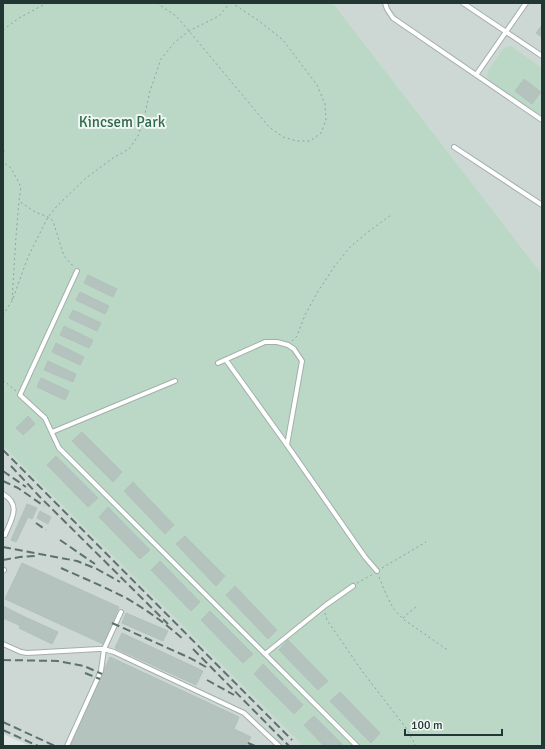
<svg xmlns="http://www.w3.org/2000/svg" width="545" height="749" font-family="Signika,sans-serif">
<rect width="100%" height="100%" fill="#dfe8e5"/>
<path fill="#cdd8d4" d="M333,3H542V274Z
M3,446L303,746H30L3,734Z"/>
<path fill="#bad8c5" d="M3,3H333L542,274V746H303L3,446Z
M511,46L542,68V116L489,81L487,77L488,71L503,49L506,47Z"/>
<path fill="#b5c3be" stroke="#b2c1bc" d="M542,25V37L536,33Z
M524,79L541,92L532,104L515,91Z
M88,275L117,289L113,297L84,283Z
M80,292L109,306L105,314L76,300Z
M73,310L101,323L97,331L69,318Z
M64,326L93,340L89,348L60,335Z
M56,343L84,357L80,365L52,352Z
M48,361L76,374L73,382L44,370Z
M41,378L69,391L65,400L37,387Z
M28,416L35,424L23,435L16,428Z
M82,432L122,472L113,482L72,441Z
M56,456L98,498L88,507L47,465Z
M133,482L174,525L165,534L124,491Z
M27,504L37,508L32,519L28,517L16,542L11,540Z
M108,507L150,550L140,559L99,517Z
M40,511L51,517L48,524L37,518Z
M185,536L225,576L216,586L176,544Z
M160,561L200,602L191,611L151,570Z
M22,563L119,607L103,644L5,599Z
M235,586L277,630L268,639L226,595Z
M3,606L25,617L21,626L3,618Z
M210,611L253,654L243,663L201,620Z
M126,613L168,631L163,641L122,623Z
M25,617L58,632L52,644L19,628Z
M122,633L203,671L196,685L115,648Z
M288,640L328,681L318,690L279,650Z
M110,657L239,717L234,729L251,737L246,746H69Z
M263,664L303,705L294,714L254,674Z
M340,692L380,733L371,743L330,701Z
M314,716L344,746H324L304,725Z"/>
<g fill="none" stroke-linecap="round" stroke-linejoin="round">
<defs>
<path id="lane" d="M385,3L387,9L393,18L542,120
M463,3L542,56
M476,75L526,3
M454,147L542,205
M77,271L20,395L45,418L59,448L357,746
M226,360L287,445
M218,363L265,342H277L288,345L294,349L302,361L287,445L365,557L377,571
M52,432L175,381
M3,494C22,505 11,520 5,535
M3,571L4,570
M3,644L21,652L27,653L99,649H104L114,652L244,713L279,746
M265,654L326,605L353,586
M67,746L101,671L104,649L121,612"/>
</defs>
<use href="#lane" stroke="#a3afac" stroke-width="6"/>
<path stroke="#83a9a0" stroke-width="1" stroke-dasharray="2 3" stroke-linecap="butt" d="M157,3L176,16L189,31L269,127L283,137L297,141H310L321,133L326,120L325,104L317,85L283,40L259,21L232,3
M3,30L19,18L47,3
M3,145L4,149L3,162L11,168L21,187L19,201L35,212L48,217L53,221L64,256L74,267
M12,300L16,236L19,201
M3,315L12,301L28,257L48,217L57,206L86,178L113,158L129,149L138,136L144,118L150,91L161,59L175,42L189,31L219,16L230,3
M292,341L297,336L305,315L317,293L334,267L350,247L368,232L391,215
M3,380L16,391
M382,568L426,542
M379,577L386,594L393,608L403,619L449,651
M357,583L373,574
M325,613L327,620L362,671L406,728L416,746
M403,618L418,605"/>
<use href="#lane" stroke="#fff" stroke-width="4"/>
<path stroke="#5c726e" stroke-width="2" stroke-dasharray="8 4" stroke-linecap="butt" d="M3,450L292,740
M11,466L39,496L168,624
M3,471L26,487
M3,481L18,488L44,506
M36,523L46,530
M60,540L95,564
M3,547L77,561L97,569L120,582
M3,560L20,557L35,556
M61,568C83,578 105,587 126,598C147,610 166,624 184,640
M112,623L190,658L206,667
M193,649L289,746
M3,660L58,661L84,666L102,674
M85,673L100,679
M207,680L234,695
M3,722L55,746
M3,730L38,746
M248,743L255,746"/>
</g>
<g text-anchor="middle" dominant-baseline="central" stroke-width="4" stroke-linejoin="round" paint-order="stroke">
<g font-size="15" fill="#31694c" stroke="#eff6f3">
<text x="122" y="122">Kincsem Park</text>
</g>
</g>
<rect width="545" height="749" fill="none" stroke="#223633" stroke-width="8"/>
<path d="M405 729v6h97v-6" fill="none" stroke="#223633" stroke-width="2"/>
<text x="411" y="729" font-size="12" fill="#223633" stroke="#eff6f3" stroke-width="3" paint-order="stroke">100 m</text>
</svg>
